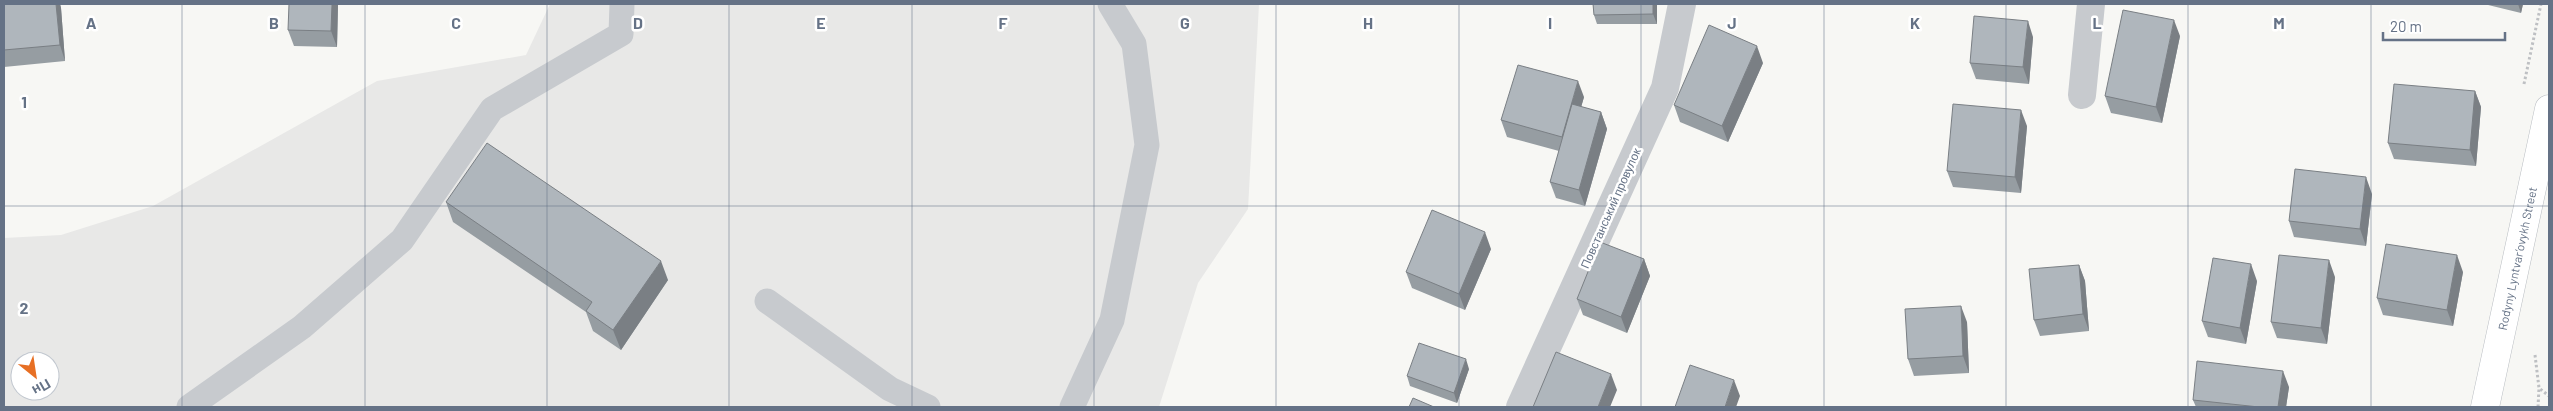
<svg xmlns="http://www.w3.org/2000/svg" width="2553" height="411" font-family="Barlow,sans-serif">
<rect width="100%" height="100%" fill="#f7f7f4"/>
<path fill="#e8e8e7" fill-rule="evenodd" d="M550,4H1259L1248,209L1198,283L1159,407H4V238L61,235L153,206L377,81L526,55ZM20,361H50V391H20Z"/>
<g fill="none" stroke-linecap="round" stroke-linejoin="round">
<defs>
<g id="secondary">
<path id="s1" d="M2485,407L2549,109"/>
</g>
</defs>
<use href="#secondary" stroke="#b9bdc2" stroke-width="29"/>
<path stroke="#bec0c3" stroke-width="3" stroke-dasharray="2.5 2.5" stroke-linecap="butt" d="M2524,84L2541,4
M2535,355L2539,388L2549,396
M2538,407L2539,388"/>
<path stroke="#c7cace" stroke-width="25" d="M767,301L890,389L928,407
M189,407L302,327L402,240L492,109L621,34L622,4
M1072,407L1112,320L1147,145L1134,44L1110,4"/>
<path stroke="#c7cace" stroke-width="28" d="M2082,95L2091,4
M1520,407L1665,88L1682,4"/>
<use href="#secondary" stroke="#fff" stroke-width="28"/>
</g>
<path fill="#969da2" d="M4,4H60L61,8L65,61L4,67Z
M338,4L337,47L294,46L288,30Z
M1593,4H1657V24H1597L1594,15Z
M2484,4H2523L2521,13Z
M2180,36L2162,123L2111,113L2105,96Z
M2033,37L2029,84L1976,79L1970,63Z
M1763,63L1728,142L1680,122L1674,105Z
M2475,91L2481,107L2476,166L2394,159L2388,143Z
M1584,97L1581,107L1601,112L1607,129L1585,206L1556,198L1550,182L1559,151L1507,137L1501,120Z
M2027,126L2021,193L1953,187L1947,171Z
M2372,194L2366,246L2294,237L2289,221Z
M446,202L668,280L621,350L593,331L586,312L453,222Z
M1491,249L1465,310L1412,288L1406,272Z
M1644,259L1650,276L1627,333L1583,315L1577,299Z
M2079,265L2085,281L2089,331L2040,336L2034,320Z
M2463,272L2453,326L2383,315L2377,298Z
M2335,277L2327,344L2277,338L2271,322Z
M2257,281L2246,344L2208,337L2202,321Z
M1967,322L1969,373L1914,376L1908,359Z
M1469,369L1457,403L1410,386L1407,376Z
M2289,387L2286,407H2196L2193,400Z"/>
<path fill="#7a7f84" d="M56,4H60L61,8L65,61L60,45Z
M332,4H338L337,47L331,31Z
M1653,4H1657V24L1653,14Z
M2518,4H2523L2521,13Z
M2174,20L2180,36L2162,123L2156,107Z
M2028,21L2033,37L2029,84L2023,67Z
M1757,46L1763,63L1728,142L1722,126Z
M1578,81L1584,97L1568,153L1562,137Z
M2475,91L2481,107L2476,166L2470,150Z
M2021,110L2027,126L2021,193L2015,177Z
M1601,112L1607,129L1585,206L1579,190Z
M2366,177L2372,194L2366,246L2360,229Z
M1485,232L1491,249L1465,310L1459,294Z
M2457,255L2463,272L2453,326L2447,310Z
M1644,259L1650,276L1627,333L1621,317Z
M2329,260L2335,277L2327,344L2321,328Z
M661,261L668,280L621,350L613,330Z
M2251,264L2257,281L2246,344L2240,328Z
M2079,265L2085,281L2089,331L2083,314Z
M1961,306L1967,322L1969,373L1963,356Z
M1466,359L1469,369L1457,403L1454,393Z
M2283,371L2289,387L2286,407H2278Z
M1611,374L1617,390L1610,407H1598Z
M1734,380L1740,396L1736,407H1725Z"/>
<path fill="#afb6bc" stroke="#7a7f84" d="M4,4H56L60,45L4,50Z
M289,4H332L331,31L288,30Z
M1593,4H1653V14L1594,15Z
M2123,10L2174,20L2156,107L2105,96Z
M1974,16L2028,21L2023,67L1970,63Z
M1709,25L1757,46L1722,126L1674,105Z
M1518,65L1578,81L1562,137L1501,120Z
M2394,84L2475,91L2470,150L2388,143Z
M1572,104L1601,112L1579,190L1550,182Z
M1953,104L2021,110L2015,177L1947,171Z
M487,143L661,261L613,330L586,311L592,302L446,202Z
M2295,169L2366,177L2360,229L2289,221Z
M1432,210L1485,232L1459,294L1406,272Z
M1600,242L1644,259L1621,317L1577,299Z
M2386,244L2457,255L2447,310L2377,298Z
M2279,255L2329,260L2321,328L2271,322Z
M2213,258L2251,264L2240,328L2202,321Z
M2079,265L2083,314L2034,320L2029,269Z
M1961,306L1963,356L1908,359L1905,309Z
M1419,343L1466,359L1454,393L1407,376Z
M1556,352L1611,374L1598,407H1533Z
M2197,361L2283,371L2278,407H2259L2193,400Z
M1690,365L1734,380L1725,407H1675Z
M1413,398L1434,407H1409Z"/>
<path fill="none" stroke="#657286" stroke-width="1" stroke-opacity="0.55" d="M182,4V407M365,4V407M547,4V407M729,4V407M912,4V407M1094,4V407M1276,4V407M1459,4V407M1641,4V407M1824,4V407M2006,4V407M2188,4V407M2371,4V407M4,206H2549"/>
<g text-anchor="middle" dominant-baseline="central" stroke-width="5" stroke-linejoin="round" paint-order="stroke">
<g font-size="12" fill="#657286" stroke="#fff">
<text transform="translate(1610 208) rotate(-66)">Повстанський провулок</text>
<text stroke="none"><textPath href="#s1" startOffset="152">Rodyny Lyntvar’ovykh Street</textPath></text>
</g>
</g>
<g font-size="16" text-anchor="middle" font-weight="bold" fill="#657286" stroke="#fff" stroke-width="5" stroke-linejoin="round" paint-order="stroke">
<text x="91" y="29">A</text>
<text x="274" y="29">B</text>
<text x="456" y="29">C</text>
<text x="638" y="29">D</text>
<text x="821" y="29">E</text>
<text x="1003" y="29">F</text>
<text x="1185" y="29">G</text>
<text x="1368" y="29">H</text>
<text x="1550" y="29">I</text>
<text x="1732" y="29">J</text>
<text x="1915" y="29">K</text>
<text x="2097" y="29">L</text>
<text x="2279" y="29">M</text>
<text x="24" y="108">1</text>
<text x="24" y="314">2</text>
</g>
<rect width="2553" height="411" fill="none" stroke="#657286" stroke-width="10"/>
<g transform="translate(35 376) rotate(150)"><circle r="24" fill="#ffffff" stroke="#c1c7cf"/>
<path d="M0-4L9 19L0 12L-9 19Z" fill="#e76f24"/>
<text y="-8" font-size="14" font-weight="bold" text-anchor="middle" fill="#657286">Пн</text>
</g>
<path d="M2383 32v8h122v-8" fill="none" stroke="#657286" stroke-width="2.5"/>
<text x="2390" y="32" font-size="15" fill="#657286" stroke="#ffffff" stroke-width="4" paint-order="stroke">20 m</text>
</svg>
